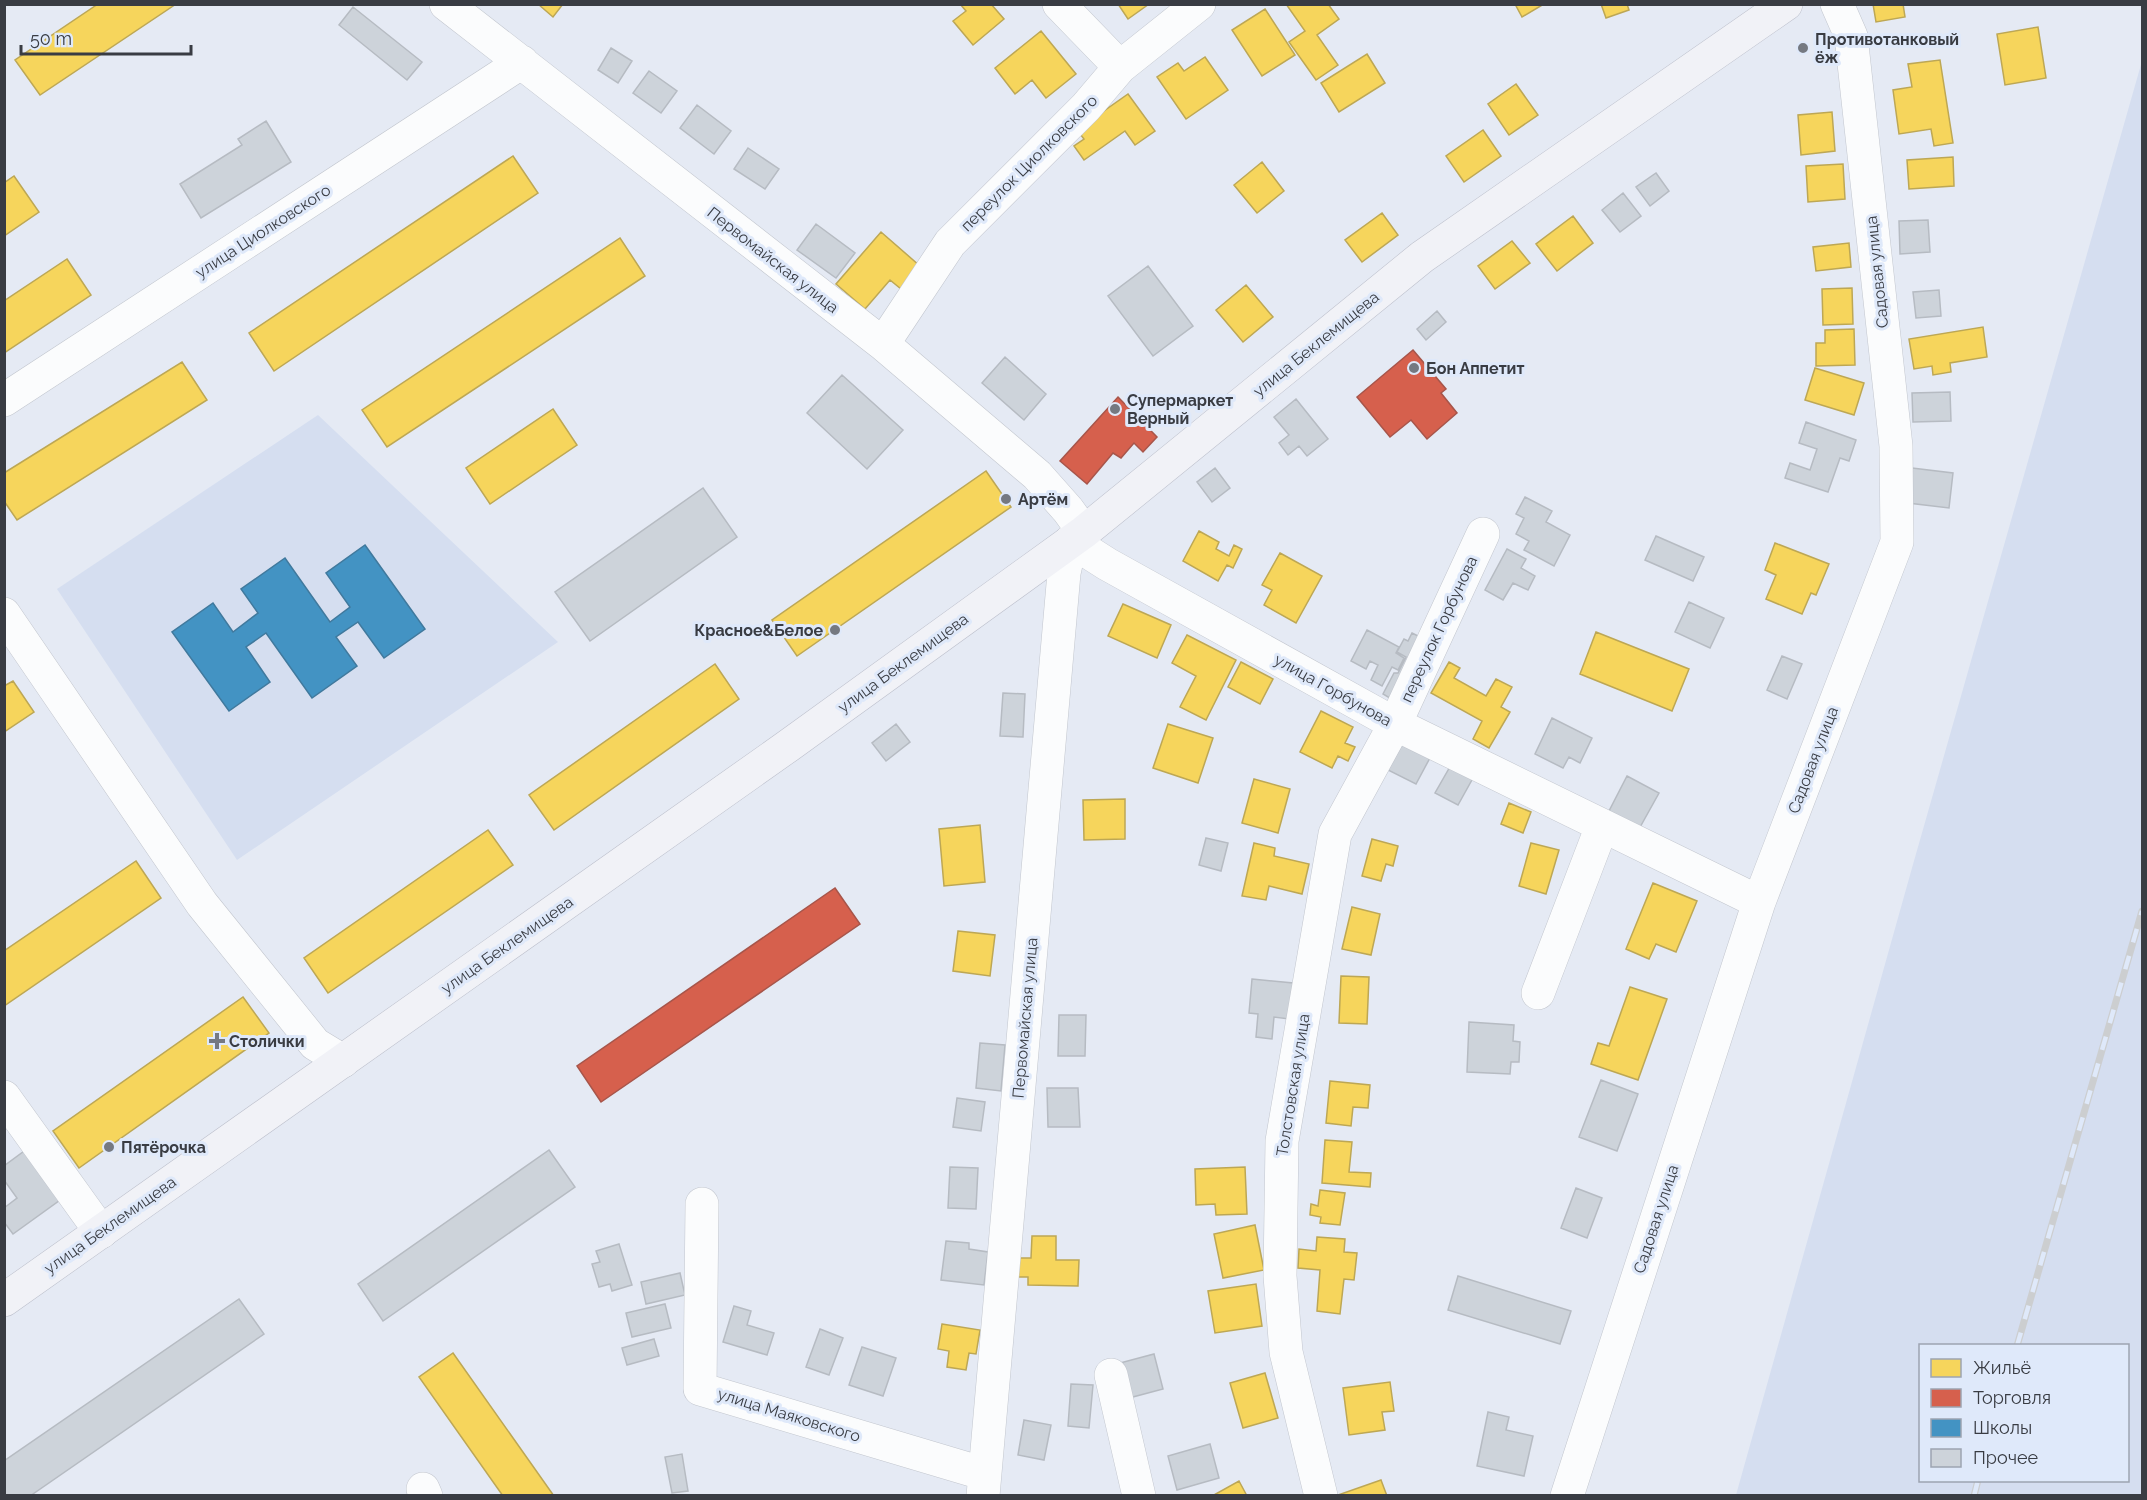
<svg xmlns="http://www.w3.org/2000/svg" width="2147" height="1500" font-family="Raleway,sans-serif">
<rect width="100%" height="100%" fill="#e5eaf4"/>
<path fill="#d5def0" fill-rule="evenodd" d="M2142,61V1495H1736L1912,868ZM1920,1346H2128V1480H1920Z
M318,415L558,642L237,860L57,589Z"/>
<path fill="#f6d55c" stroke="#bda754" stroke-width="1.5" d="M98,4H176L40,95L15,60Z
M538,4H563L553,17Z
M960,4H991L1004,19L973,45L953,21L966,11Z
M1118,4H1149L1128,19Z
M1286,4H1328L1339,19L1317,35L1338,65L1316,80L1289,42L1305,31Z
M1515,4H1544L1522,17Z
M1601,4H1627L1629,10L1606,18Z
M1873,4H1903L1905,17L1876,22Z
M1265,9L1295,55L1262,76L1232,30Z
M2038,27L2046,78L2005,85L1997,34Z
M1041,31L1076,74L1046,98L1032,80L1015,94L995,68Z
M1367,54L1385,83L1339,112L1321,83Z
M1205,57L1228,90L1186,119L1157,77L1178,63L1184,71Z
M1940,60L1953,143L1934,146L1931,129L1899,134L1893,90L1912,87L1908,64Z
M1516,84L1538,115L1509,135L1488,104Z
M1128,94L1155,131L1135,145L1125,131L1084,160L1074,146L1084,139L1077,130Z
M1832,112L1835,151L1801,155L1798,115Z
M1483,130L1501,156L1464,182L1446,156Z
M513,156L538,193L274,371L249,333Z
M1953,157L1954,186L1909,189L1907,160Z
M1262,162L1284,191L1257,213L1234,185Z
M1843,164L1845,199L1808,202L1806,166Z
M14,176L39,212L4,236V183Z
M1382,213L1398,235L1362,262L1345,240Z
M1573,216L1593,243L1557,271L1536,244Z
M881,232L920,266L901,289L890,280L865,309L836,284Z
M620,238L645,276L387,447L362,410Z
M1512,241L1530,263L1495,289L1478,266Z
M1849,243L1851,267L1816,271L1813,247Z
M67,259L91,295L4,353V301Z
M1246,285L1273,317L1243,342L1216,310Z
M1852,288L1853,324L1823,325L1822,289Z
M1983,327L1987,357L1950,363L1951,372L1933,375L1932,366L1914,369L1909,339Z
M1854,329L1855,365L1816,366V343H1825V330Z
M182,362L207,400L17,520L4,501V473Z
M1815,368L1864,383L1854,415L1805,400Z
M553,409L577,445L490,504L466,468Z
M986,471L1011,507L797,656L772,620Z
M1199,531L1219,542L1216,549L1229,556L1234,545L1242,549L1233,568L1227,565L1218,581L1183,561Z
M1775,543L1829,564L1816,595L1811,593L1802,614L1766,599L1776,575L1765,570Z
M1280,553L1322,576L1296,623L1264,605L1272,590L1262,585Z
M1123,604L1171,625L1157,658L1108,636Z
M1596,632L1689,669L1672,711L1580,674Z
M1187,635L1236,660L1206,720L1180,707L1196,676L1172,663Z
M1241,662L1273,679L1260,704L1228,687Z
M1449,662L1460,668L1454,678L1486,696L1496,679L1512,687L1501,707L1510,712L1489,748L1473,739L1482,721L1431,693Z
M715,664L739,699L554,830L529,795Z
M13,681L34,712L4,732V686Z
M1321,711L1353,727L1345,743L1355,747L1348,761L1338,756L1332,768L1300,752Z
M1168,724L1213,738L1198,783L1153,768Z
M1254,779L1290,789L1278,833L1242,823Z
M1125,799V839L1084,840L1083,800Z
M1509,803L1531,812L1523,833L1501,824Z
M980,825L985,882L944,886L939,829Z
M488,830L513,865L328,993L304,958Z
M1372,839L1398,846L1393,866L1386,864L1381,881L1362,876Z
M1254,843L1275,848L1274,856L1309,864L1302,894L1269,886L1266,900L1242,896Z
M1531,843L1559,850L1546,894L1519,886Z
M136,861L161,898L4,1006V951Z
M1653,883L1697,901L1676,952L1656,944L1649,959L1626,949Z
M1352,907L1380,914L1371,955L1342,949Z
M958,931L995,935L990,976L953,971Z
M1341,976L1369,977L1367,1024L1339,1023Z
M1630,987L1667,999L1638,1080L1591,1064L1598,1043L1609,1046Z
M243,997L269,1033L79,1168L53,1131Z
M1330,1081L1370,1085L1368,1108L1353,1107L1351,1126L1326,1123Z
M1325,1140L1352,1142L1349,1172L1371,1173L1370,1187L1322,1183Z
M1245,1167L1247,1214L1216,1215L1215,1204L1196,1205L1195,1169Z
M1320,1190L1345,1193L1340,1225L1320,1223L1321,1217L1310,1215L1311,1204L1318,1206Z
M1255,1225L1264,1270L1223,1278L1214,1234Z
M1032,1236H1056V1260H1079L1078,1286L1028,1285V1277H1017L1018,1258H1031Z
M1317,1237L1345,1239L1344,1252L1357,1253L1354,1280L1344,1279L1340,1314L1317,1311L1320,1270L1298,1268L1299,1249L1316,1251Z
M1256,1284L1262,1326L1215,1333L1208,1291Z
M942,1324L980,1330L976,1354L969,1353L966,1370L947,1367L949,1351L938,1349Z
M453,1353L554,1496H503L419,1377Z
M1265,1373L1278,1418L1243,1428L1230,1383Z
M1390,1382L1394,1411L1382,1412L1385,1430L1349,1435L1343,1388Z
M1381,1480L1387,1496H1338V1495Z
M1239,1481L1247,1496H1212Z"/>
<path fill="#d6604d" stroke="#a7554a" stroke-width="1.5" d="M1413,350L1446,389L1441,393L1457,413L1427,439L1411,420L1390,437L1357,397Z
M1118,397L1157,437L1143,452L1134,443L1121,458L1113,453L1087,484L1060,461Z
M835,888L860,924L601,1102L577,1066Z"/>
<path fill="#4393c3" stroke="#40799d" stroke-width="1.5" d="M365,545L425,629L384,658L358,622L336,637L357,666L312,698L266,633L246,647L270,682L229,711L172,632L213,603L233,632L258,613L241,589L285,558L330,622L350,607L326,573Z"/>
<path fill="#cdd3da" stroke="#b6bbc2" stroke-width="1.5" d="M353,7L422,62L407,80L339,25Z
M611,48L632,61L618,83L598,70Z
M649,71L677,91L661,113L633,93Z
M697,105L731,131L714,154L680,128Z
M266,121L291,162L201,218L180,184L242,145L238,139Z
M748,148L779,169L765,189L734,169Z
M1656,173L1669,191L1650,206L1636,187Z
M1623,193L1641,216L1620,232L1602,210Z
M1928,220L1930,252L1900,254L1899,221Z
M816,224L855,253L836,278L797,250Z
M1148,266L1193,326L1153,356L1108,296Z
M1939,290L1941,316L1916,318L1913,292Z
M1437,311L1446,322L1426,340L1417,329Z
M1005,357L1046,394L1024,420L982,383Z
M842,375L903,430L867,469L807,413Z
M1950,392L1951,421L1913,422L1912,393Z
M1296,399L1328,439L1307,456L1299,446L1288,455L1279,443L1289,435L1274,417Z
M1806,422L1856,440L1849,461L1840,458L1828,492L1785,478L1790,463L1810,470L1817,449L1799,443Z
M1215,468L1230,488L1212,502L1197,482Z
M1912,468L1953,473L1949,508L1908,503Z
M703,488L737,537L590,641L555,592Z
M1525,497L1552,511L1546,522L1570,535L1554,566L1524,550L1529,541L1516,534L1524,518L1516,514Z
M1656,536L1704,557L1693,581L1645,560Z
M1507,549L1526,559L1521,568L1535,576L1528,590L1513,583L1503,600L1485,590Z
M1689,602L1724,618L1710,648L1675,632Z
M1367,630L1399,647L1396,653L1404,658L1398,670L1392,667L1382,686L1371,680L1378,665L1370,661L1366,669L1351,661Z
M1412,633L1430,642L1393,700L1383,694L1394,673H1398L1406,657L1397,652L1404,639L1408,641Z
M1782,656L1802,664L1787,699L1767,690Z
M1003,693L1025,694L1023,737L1000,736Z
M1552,718L1592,738L1580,763L1569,757L1563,768L1535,754Z
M896,724L910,742L886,761L872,743Z
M1404,741L1431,756L1416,784L1388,770Z
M1451,765L1473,778L1458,805L1435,793Z
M1627,776L1659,793L1639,829L1608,813Z
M1206,838L1228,843L1221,871L1199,865Z
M1252,979L1293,983L1289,1019L1274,1017L1272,1039L1256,1037L1258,1014L1249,1013Z
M1059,1015H1086L1085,1056H1058Z
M1469,1022L1514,1025L1513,1041L1520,1042L1519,1062H1511L1510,1074L1467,1072Z
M980,1043L1005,1045L1001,1091L976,1088Z
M1601,1080L1638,1094L1617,1151L1579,1137Z
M1047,1088H1078L1080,1127H1048Z
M957,1098L985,1102L981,1131L953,1127Z
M31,1146L67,1195L13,1234L4,1222V1208L17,1198L4,1180V1166Z
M549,1150L575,1187L383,1321L358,1284Z
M950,1167L978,1168L976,1209L948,1208Z
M1576,1188L1602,1198L1587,1238L1561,1228Z
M946,1241L969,1243V1249L988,1252L984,1285L941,1280Z
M619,1244L632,1285L612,1291L610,1284L599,1287L592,1264L600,1262L596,1251Z
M680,1273L685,1295L646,1304L641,1282Z
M1458,1276L1571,1311L1560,1344L1448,1310Z
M239,1299L264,1334L30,1496H4V1461Z
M665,1304L671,1328L632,1337L626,1313Z
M734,1306L751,1311L747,1325L774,1333L767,1355L723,1342Z
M820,1329L843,1338L829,1375L806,1367Z
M654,1339L659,1356L627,1365L622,1348Z
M862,1347L896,1358L883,1396L849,1385Z
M1154,1354L1163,1389L1129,1398L1120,1363Z
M1071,1384L1093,1385L1089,1428L1068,1426Z
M1488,1412L1509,1417L1506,1430L1533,1436L1524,1476L1477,1466Z
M1024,1420L1051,1425L1044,1460L1018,1455Z
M1210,1444L1219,1478L1177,1490L1168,1456Z
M682,1454L688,1491L672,1493L665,1457Z"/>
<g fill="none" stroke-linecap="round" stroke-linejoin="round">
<defs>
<path id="minor" d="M446,4L883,344L1037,475L1068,510L1084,532
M1059,4L1120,67
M883,344L950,243L1086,107L1120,67L1199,4
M4,400L522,62
M4,614L202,904L315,1044L343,1061
M1538,993L1602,826
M4,1097L101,1232
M702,1204L700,1389L985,1474
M1111,1375L1139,1496
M423,1489L426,1496
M983,1496L1064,573L1071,541L1107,564L1395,724L1759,902
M1321,1496L1286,1352L1280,1276L1282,1141L1335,834L1395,724L1483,534
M1567,1496L1759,902L1897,542L1896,446L1851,36L1837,4"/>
<path id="major" d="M4,1300L788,746L1084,532L1422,257L1786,4"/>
</defs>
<use href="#minor" stroke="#c2c6ce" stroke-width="34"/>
<use href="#major" stroke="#bcbfcb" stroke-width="34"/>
<use href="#minor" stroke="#fbfcfd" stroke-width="33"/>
<use href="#major" stroke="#f1f2f7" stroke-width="33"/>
<defs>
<path id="rail" d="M2017,1346L2142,911
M1974,1496L1978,1480"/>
</defs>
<use href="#rail" stroke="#ccced0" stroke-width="7"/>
<use href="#rail" stroke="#dfe9fa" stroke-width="4.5" stroke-dasharray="14" stroke-linecap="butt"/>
</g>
<g fill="#757981" stroke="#dfe9fa" stroke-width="2">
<circle cx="1803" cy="48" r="6"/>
<circle cx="1414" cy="368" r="6"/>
<circle cx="1115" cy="409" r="6"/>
<circle cx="1006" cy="499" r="6"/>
<circle cx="835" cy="630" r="6"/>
<path d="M214 1032h6v6h6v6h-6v6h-6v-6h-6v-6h6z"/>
<circle cx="109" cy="1147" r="6"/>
</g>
<g text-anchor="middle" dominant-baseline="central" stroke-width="6" stroke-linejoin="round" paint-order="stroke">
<g font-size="16" font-weight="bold" fill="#393c43" stroke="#dfe9fa" text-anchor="start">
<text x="1815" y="39">Противотанковый<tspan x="1815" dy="18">ёж</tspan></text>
<text x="1426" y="368">Бон Аппетит</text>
<text x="1127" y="400">Супермаркет<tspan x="1127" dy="18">Верный</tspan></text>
<text x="1018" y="499">Артём</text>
<text x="823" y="630" text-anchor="end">Красное&amp;Белое</text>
<text x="229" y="1041">Столички</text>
<text x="121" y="1147">Пятёрочка</text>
</g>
<g font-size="16" fill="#393c43" stroke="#dfe9fa">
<text transform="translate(1029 163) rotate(-45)">переулок Циолковского</text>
<text transform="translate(263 231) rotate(-33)">улица Циолковского</text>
<text transform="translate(773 260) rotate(38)">Первомайская улица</text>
<text transform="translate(1877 272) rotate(-96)">Садовая улица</text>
<text transform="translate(1316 344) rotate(-39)">улица Беклемищева</text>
<text transform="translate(1439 629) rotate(-65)">переулок Горбунова</text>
<text transform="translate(903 663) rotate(-36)">улица Беклемищева</text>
<text transform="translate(1333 690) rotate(29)">улица Горбунова</text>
<text transform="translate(1813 760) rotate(-69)">Садовая улица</text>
<text transform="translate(507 945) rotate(-35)">улица Беклемищева</text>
<text transform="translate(1025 1018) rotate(-85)">Первомайская улица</text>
<text transform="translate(1293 1085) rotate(-81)">Толстовская улица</text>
<text transform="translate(1656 1219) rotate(-72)">Садовая улица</text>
<text transform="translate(110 1225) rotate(-35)">улица Беклемищева</text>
<text transform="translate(789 1415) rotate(17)">улица Маяковского</text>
</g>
</g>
<rect width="2147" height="1500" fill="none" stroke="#393c43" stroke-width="12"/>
<rect x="1919" y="1344" width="210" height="138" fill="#dfe9fa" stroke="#9da4b1" stroke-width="1.5"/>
<rect x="1931" y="1359" width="30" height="18" fill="#f6d55c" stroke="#9da4b1" stroke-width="1.5"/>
<text x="1973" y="1374" font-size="18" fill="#393c43">Жильё</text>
<rect x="1931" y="1389" width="30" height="18" fill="#d6604d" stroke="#9da4b1" stroke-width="1.5"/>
<text x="1973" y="1404" font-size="18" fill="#393c43">Торговля</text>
<rect x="1931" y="1419" width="30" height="18" fill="#4393c3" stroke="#9da4b1" stroke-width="1.5"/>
<text x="1973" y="1434" font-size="18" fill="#393c43">Школы</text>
<rect x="1931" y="1449" width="30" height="18" fill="#cdd3da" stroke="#9da4b1" stroke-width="1.5"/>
<text x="1973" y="1464" font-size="18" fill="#393c43">Прочее</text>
<path d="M21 45v9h170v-9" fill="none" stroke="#393c43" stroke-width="3"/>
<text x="30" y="45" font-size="18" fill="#393c43" stroke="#dfe9fa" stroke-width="4.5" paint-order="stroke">50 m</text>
</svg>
